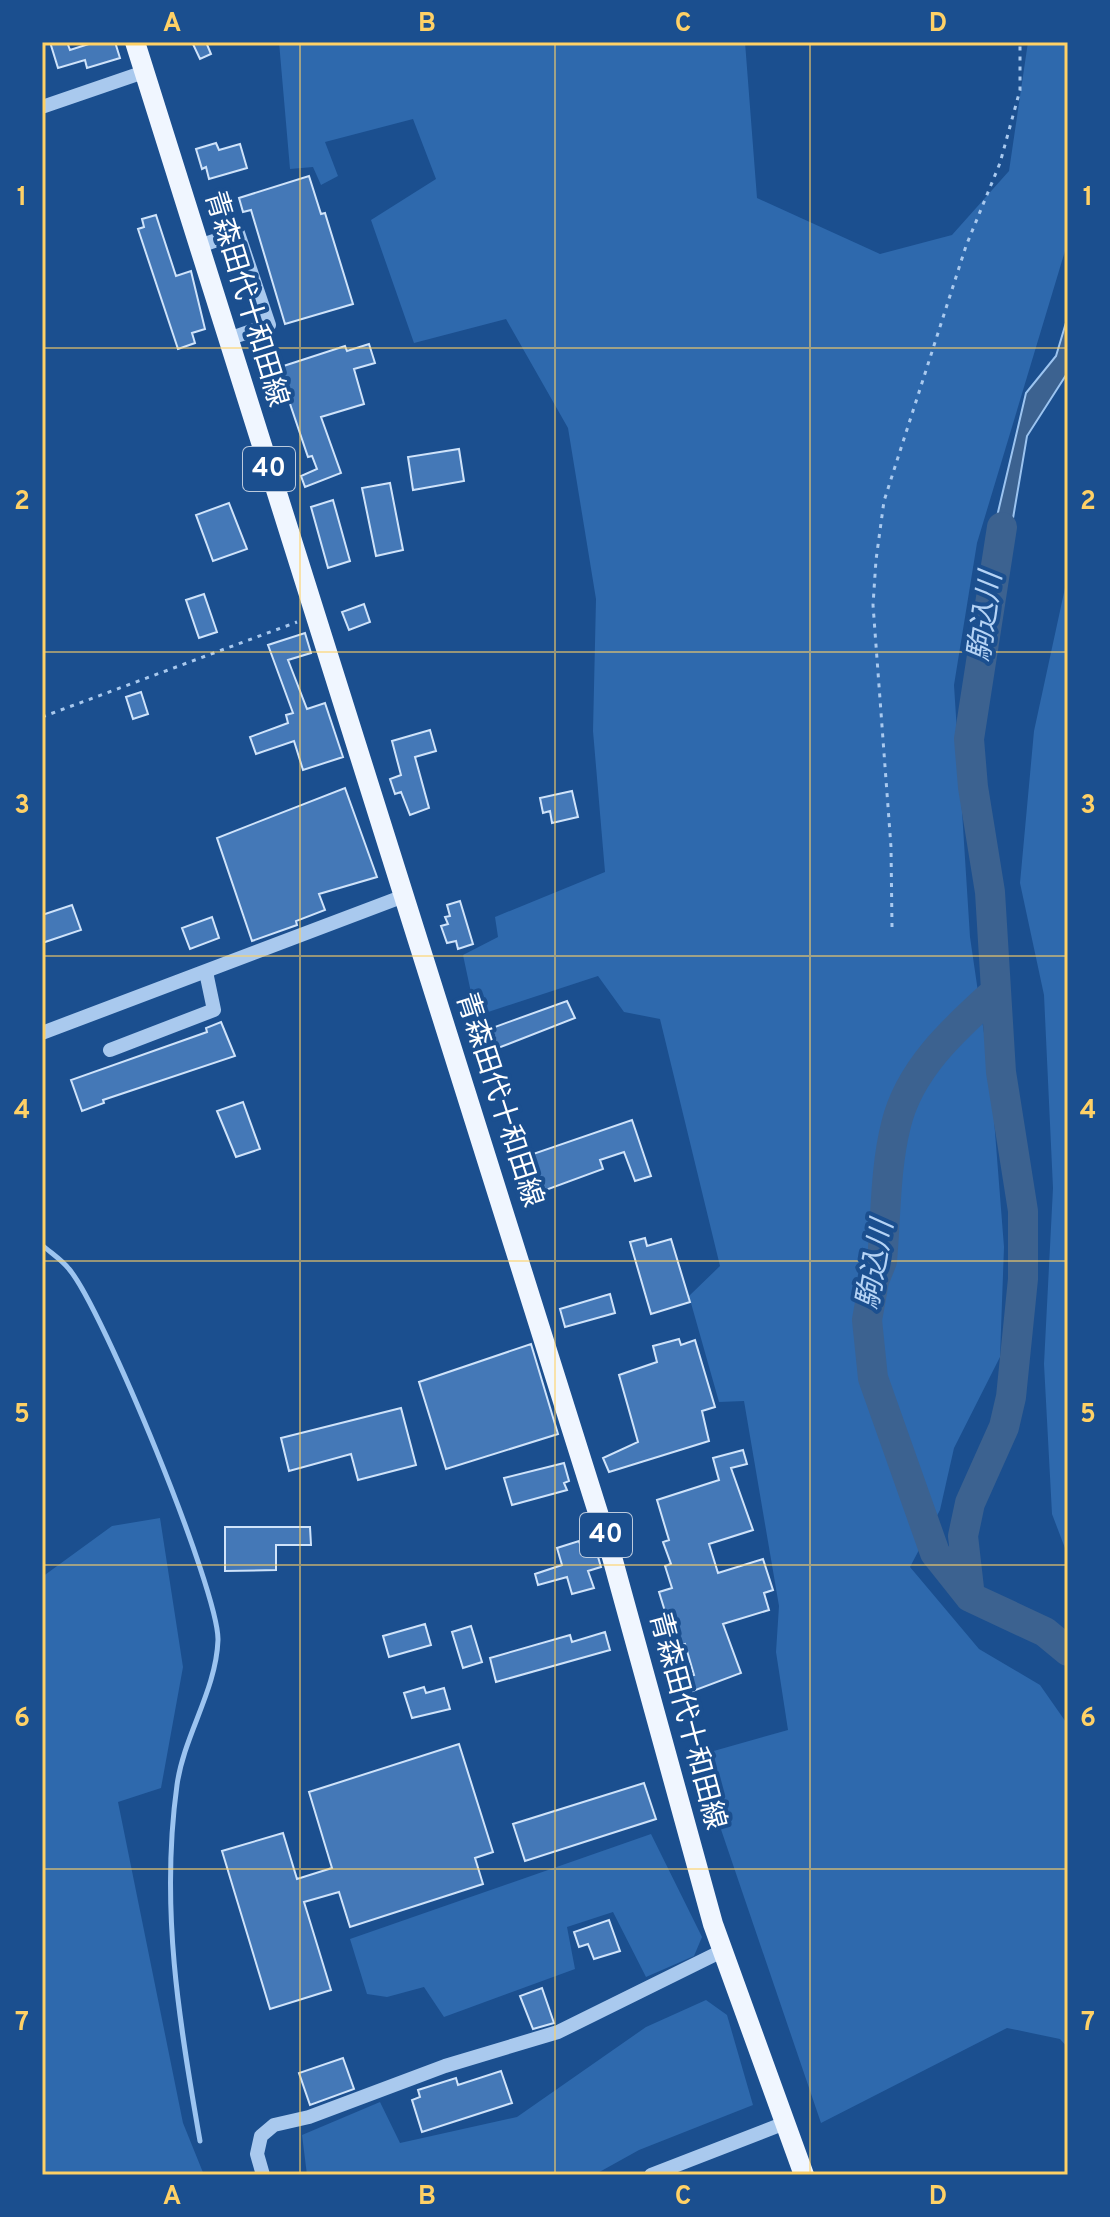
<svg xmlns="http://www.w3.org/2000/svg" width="1110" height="2217" font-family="Overpass,'Noto Sans JP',sans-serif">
<rect width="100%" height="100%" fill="#1b4f8f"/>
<path fill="#2e69ad" d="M279,42H745L757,198L880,254L952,235L1009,171L1028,42H1068V241L977,543L954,685L970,937L991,1081L1004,1247L1000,1357L954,1448L940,1510L910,1567L979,1649L1040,1685L1068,1725V2048L1060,2039L1007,2028L821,2123L696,1756L788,1730L776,1652L779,1606L744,1401L719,1402L689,1296L720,1266L660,1019L624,1012L598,976L476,1016L463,955L498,937L495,917L605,872L593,731L596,599L568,428L506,319L414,343L371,220L436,179L413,119L325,142L338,176L321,185L313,167L290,169Z
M1068,574V1556L1052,1514L1044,1364L1053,1188L1044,995L1020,883L1034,731Z
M160,1518L183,1667L161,1788L118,1802L183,2123L204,2175H42V1577L112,1526Z
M651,1834L702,1937L694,1956L646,1977L613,1912L567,1927L575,1969L444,2017L424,1987L387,1997L367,1994L350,1939Z
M706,2000L727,2015L753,2105L639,2150L594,2175H307L302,2135L380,2102L400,2143L517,2117L646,2027Z"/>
<path fill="#3c6290" stroke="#9cc4f0" stroke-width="2" d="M1068,316V372L1027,436L1011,530L986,587L995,525L1026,393L1056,356Z"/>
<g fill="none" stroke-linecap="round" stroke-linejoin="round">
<path stroke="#9cc4f0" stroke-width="5" d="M42,1245C51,1253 62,1260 69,1269C102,1307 219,1591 218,1640C216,1691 184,1735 177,1785C160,1907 179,2021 200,2141"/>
<path stroke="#3c6290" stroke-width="30" d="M994,993C953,1030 909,1070 896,1125C885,1168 886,1217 882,1261L874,1281L867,1320L873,1378L935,1553L970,1597L1045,1632L1068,1651
M970,1597L963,1536L970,1503L1004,1427L1011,1397L1023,1279V1211L1001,1072L990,892L973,787L969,739L1002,527"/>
</g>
<path fill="#4478b7" stroke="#cfe3fa" stroke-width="2" d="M50,42H67L70,50L95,42H115L120,58L87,68L85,60L58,68Z
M192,42H206L211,54L200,59Z
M216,143L219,150L240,144L247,168L209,179L206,167L202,169L196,149Z
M309,176L321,214L325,213L353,304L285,324L251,210L243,212L239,198Z
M156,215L176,276L191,271L205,329L192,333L195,343L178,349L138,229L144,227L142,219Z
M369,344L375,363L354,369L364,404L321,417L341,473L305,487L301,476L317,469L312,456L308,457L288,398L271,402L262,373L345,346L347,351Z
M459,449L464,481L413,490L408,457Z
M390,483L403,550L376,556L362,488Z
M333,500L350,561L328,568L311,507Z
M229,503L247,549L213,561L196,515Z
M204,594L217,632L199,638L186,600Z
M364,604L370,622L349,630L342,612Z
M305,633L311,653L288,660L307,709L325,703L343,757L303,770L294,741L256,754L250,737L288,723L286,715L293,713L268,645Z
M141,692L148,714L133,719L126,697Z
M430,730L436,751L415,757L429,808L410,815L401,792L395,794L390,779L401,775L392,741Z
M345,788L377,877L319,894L325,910L296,921L297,925L252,941L217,838Z
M572,791L578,817L552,823L550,811L543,813L540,798Z
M460,901L473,944L458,949L456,941L447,943L441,926L448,924L445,917L450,916L447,905Z
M72,905L81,930L42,943V915Z
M212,917L219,938L190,949L182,928Z
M567,1001L575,1018L498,1048L492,1028Z
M221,1022L235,1056L103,1100L104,1103L82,1111L71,1080L207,1032L206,1028Z
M243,1102L260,1149L236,1157L217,1111Z
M632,1120L651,1176L635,1181L624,1152L600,1160L603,1169L543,1191L530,1155Z
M645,1238L647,1246L671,1239L690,1302L651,1314L630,1242Z
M610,1294L615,1313L565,1327L560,1309Z
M679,1339L681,1345L695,1340L715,1407L702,1411L709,1441L609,1472L603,1458L638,1442L619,1375L657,1362L653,1346Z
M531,1344L558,1434L446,1469L419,1382Z
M401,1408L416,1465L358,1480L351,1454L289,1471L281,1438Z
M743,1450L747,1464L731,1468L753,1530L709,1544L718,1573L763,1559L773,1590L764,1593L769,1610L723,1624L741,1673L693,1691L689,1676L694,1675L685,1644L676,1647L659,1592L672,1588L665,1566L671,1564L663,1542L669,1540L657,1500L719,1480L713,1458Z
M564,1463L569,1481L564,1483L567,1490L512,1505L504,1478Z
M225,1527H310L311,1545H276V1570L225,1571Z
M579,1541L583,1554L596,1550L601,1567L588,1571L594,1588L572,1594L567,1577L538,1585L535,1574L562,1565L557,1548Z
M425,1624L431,1645L389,1657L383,1636Z
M471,1626L482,1662L463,1668L452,1632Z
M605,1632L610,1650L496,1682L490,1658L570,1635L572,1642Z
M424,1687L426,1693L444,1688L450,1709L412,1718L404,1693Z
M459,1744L493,1852L475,1858L483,1884L350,1927L339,1892L304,1902L331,1990L270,2009L222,1851L283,1833L297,1879L332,1868L309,1792Z
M644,1783L656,1819L525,1861L513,1824Z
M609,1920L620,1951L594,1959L588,1944L579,1947L574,1932Z
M542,1988L554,2023L533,2029L520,1996Z
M343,2058L354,2089L310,2105L299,2073Z
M501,2071L512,2103L422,2132L412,2100L420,2097L418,2090L456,2078L458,2085Z"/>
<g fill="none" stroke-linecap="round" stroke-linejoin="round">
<path stroke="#a9c9ee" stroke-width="3" stroke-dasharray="4 6" stroke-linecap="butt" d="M42,717L297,622
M892,927L891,847L873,605L876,560L884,501L966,246L1000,163L1020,90V42"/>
<path stroke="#a9c9ee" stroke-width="14" d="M42,107L144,72
M199,246L238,233L269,325L228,339
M42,1033L404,896
M110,1050L214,1010L206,972
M263,2175L257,2154L261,2136L274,2125L309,2117L445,2066L558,2032L722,1951
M651,2175L785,2123"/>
<path stroke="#f0f6ff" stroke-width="20" d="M135,42L612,1557L713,1924L804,2175"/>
</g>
<path fill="none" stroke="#ffd166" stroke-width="2" stroke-opacity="0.55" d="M300,42V2175M555,42V2175M810,42V2175M42,348H1068M42,652H1068M42,956H1068M42,1261H1068M42,1565H1068M42,1869H1068"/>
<g text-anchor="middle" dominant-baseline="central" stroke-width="8" stroke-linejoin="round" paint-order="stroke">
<g fill="#1b4f8f" stroke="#bbcadd" stroke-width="2">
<rect x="243" y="447" width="52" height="44" rx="6"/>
<rect x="580" y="1513" width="52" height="44" rx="6"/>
</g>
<g font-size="26" font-weight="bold" fill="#fff">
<text x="269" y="469">40</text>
<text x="606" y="1535">40</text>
</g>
<g font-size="28" fill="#fff" stroke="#1b4f8f">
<text transform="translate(245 299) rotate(73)">青森田代十和田線</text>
<text transform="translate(498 1100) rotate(72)">青森田代十和田線</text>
<text transform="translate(686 1721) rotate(75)">青森田代十和田線</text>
</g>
<g font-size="30" font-style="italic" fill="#b5d3f5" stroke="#1b4f8f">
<text transform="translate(987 617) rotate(-82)">駒込川</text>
<text transform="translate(877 1265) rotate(-80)">駒込川</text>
</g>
</g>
<rect width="1110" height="2217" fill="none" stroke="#1b4f8f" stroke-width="88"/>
<rect x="44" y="44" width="1022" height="2129" fill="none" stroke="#ffd166" stroke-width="3"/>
<g font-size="26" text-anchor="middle" font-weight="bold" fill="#ffd166">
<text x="172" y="31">A</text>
<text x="427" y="31">B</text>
<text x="683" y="31">C</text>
<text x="938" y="31">D</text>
<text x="22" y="205">1</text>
<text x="1088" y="205">1</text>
<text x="22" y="509">2</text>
<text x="1088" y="509">2</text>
<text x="22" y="813">3</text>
<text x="1088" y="813">3</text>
<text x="22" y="1118">4</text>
<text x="1088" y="1118">4</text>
<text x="22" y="1422">5</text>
<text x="1088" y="1422">5</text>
<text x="22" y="1726">6</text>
<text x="1088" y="1726">6</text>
<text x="22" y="2030">7</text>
<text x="1088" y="2030">7</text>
<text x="172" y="2204">A</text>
<text x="427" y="2204">B</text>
<text x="683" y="2204">C</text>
<text x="938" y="2204">D</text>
</g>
</svg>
